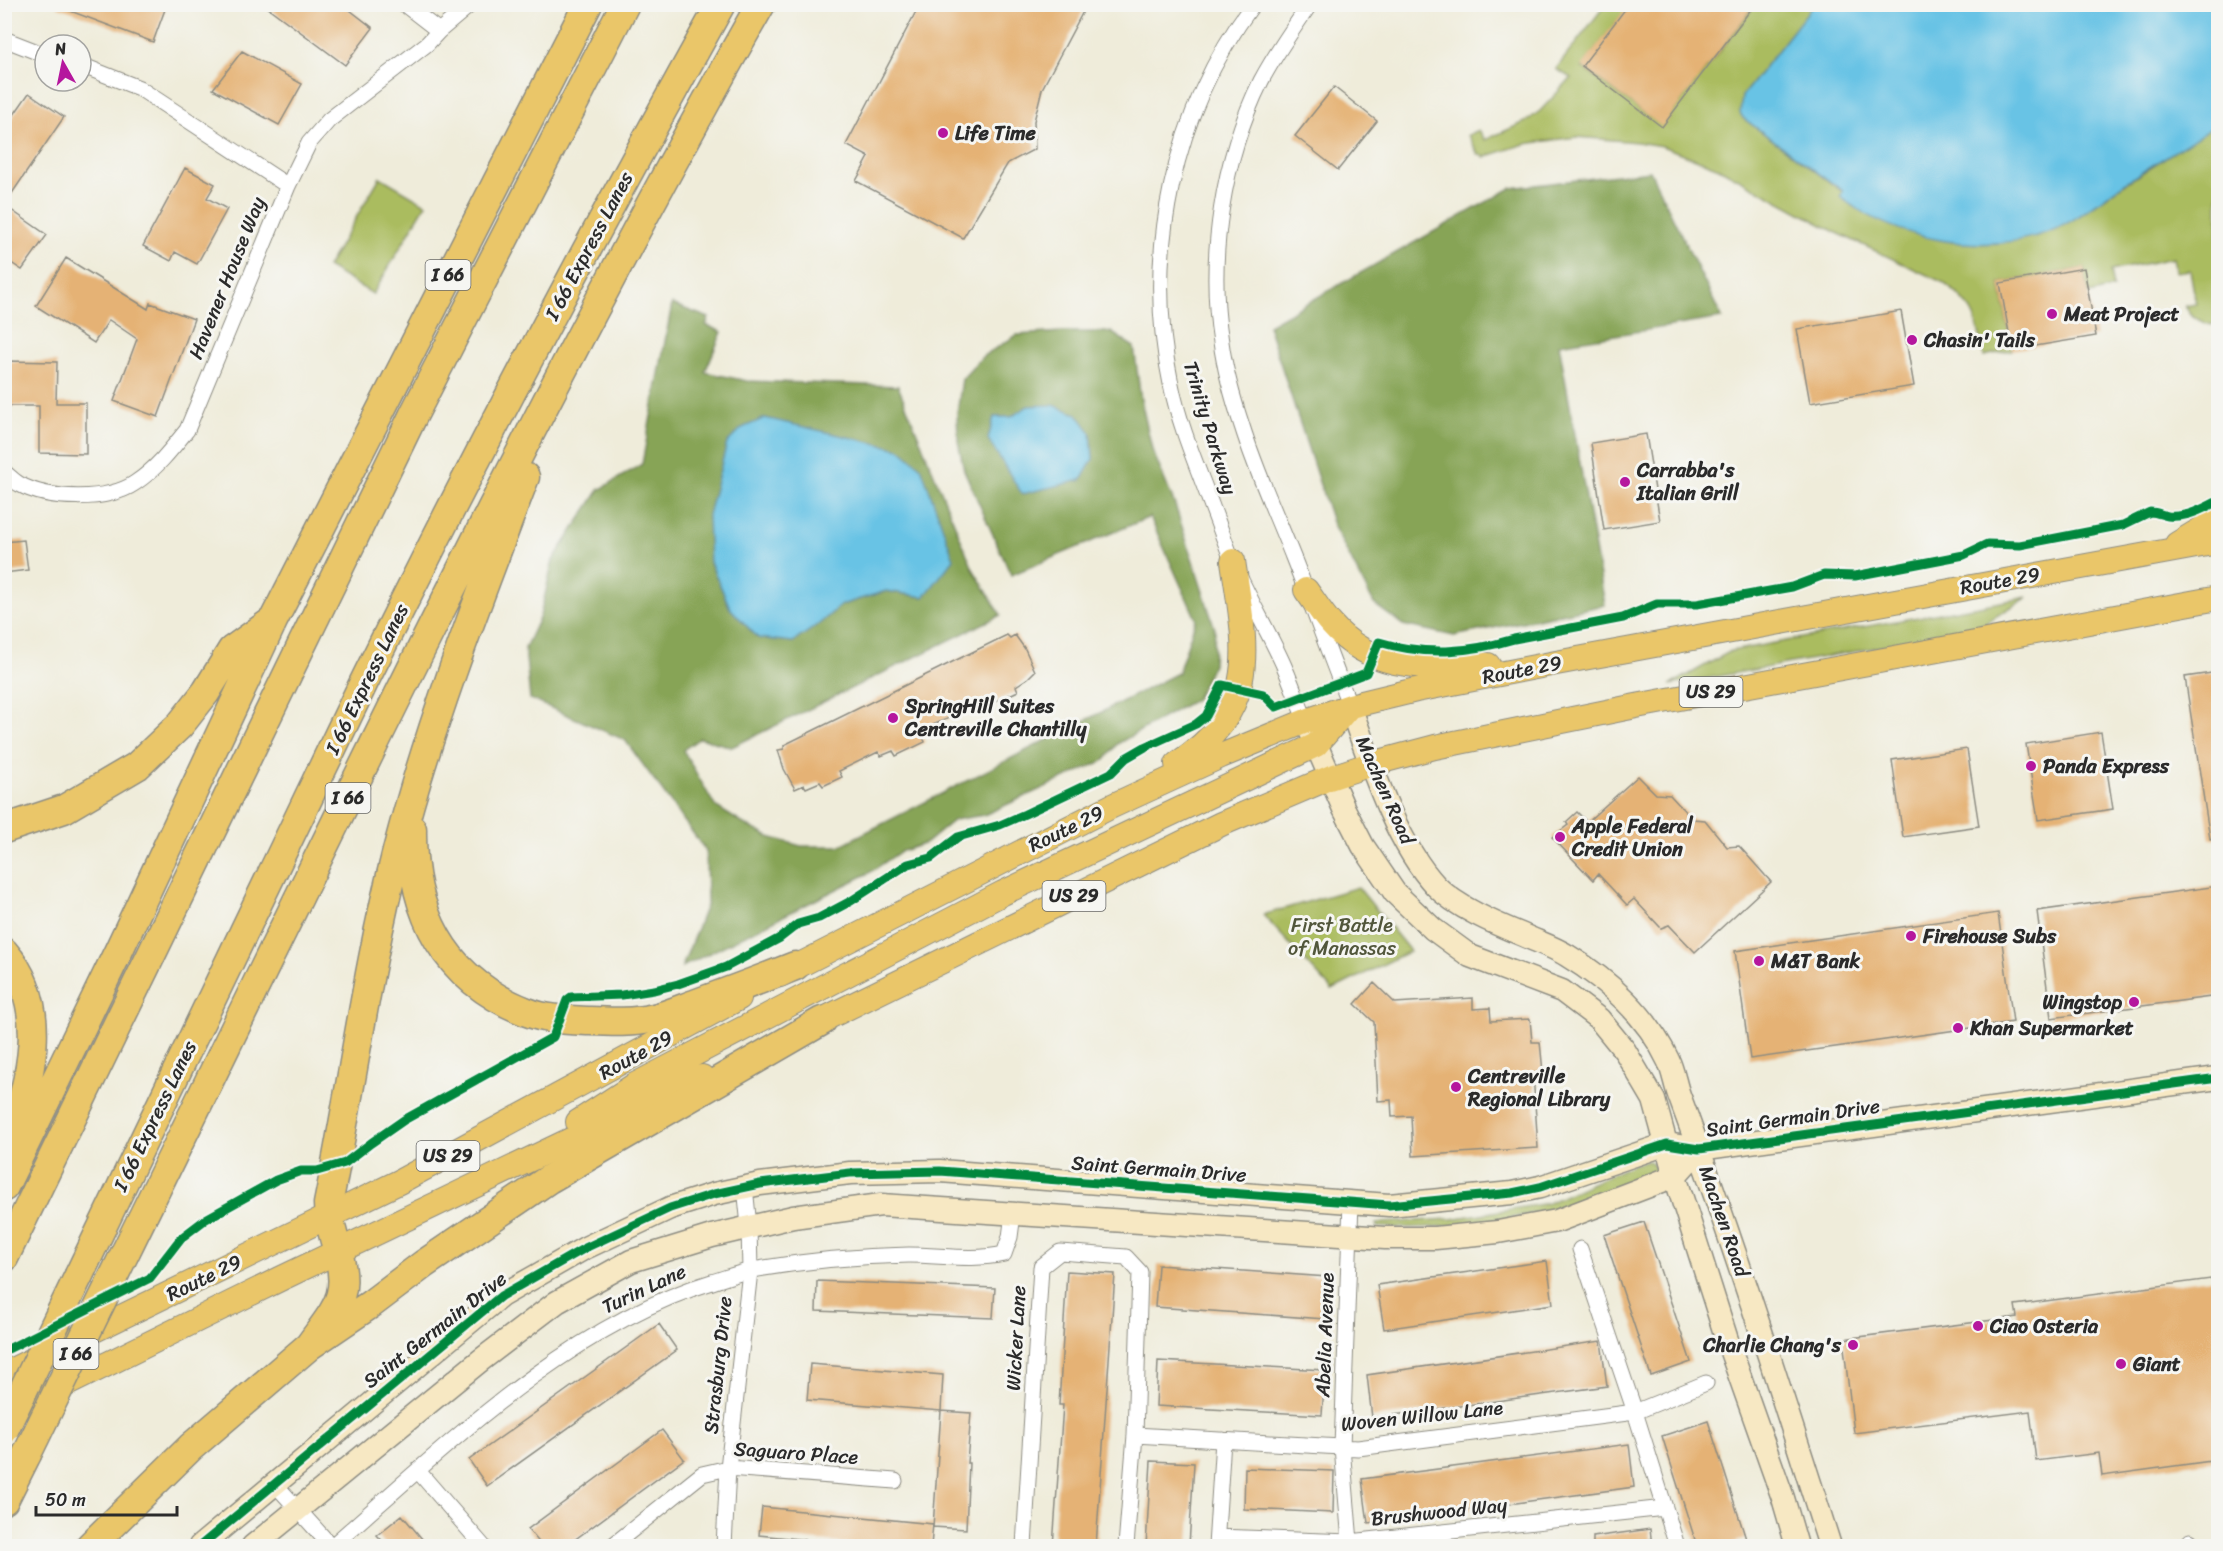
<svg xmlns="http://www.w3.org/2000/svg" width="2223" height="1551" font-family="Sriracha,sans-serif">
<rect width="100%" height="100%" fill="#f6f6f2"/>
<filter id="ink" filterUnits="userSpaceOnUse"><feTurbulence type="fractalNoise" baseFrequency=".0167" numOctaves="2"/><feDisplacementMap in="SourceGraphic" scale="12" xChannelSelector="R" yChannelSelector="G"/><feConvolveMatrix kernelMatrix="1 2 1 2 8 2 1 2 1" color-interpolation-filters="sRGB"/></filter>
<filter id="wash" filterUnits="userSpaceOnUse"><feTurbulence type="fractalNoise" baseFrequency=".008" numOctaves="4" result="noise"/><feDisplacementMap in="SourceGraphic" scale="24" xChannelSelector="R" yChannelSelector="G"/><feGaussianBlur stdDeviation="1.35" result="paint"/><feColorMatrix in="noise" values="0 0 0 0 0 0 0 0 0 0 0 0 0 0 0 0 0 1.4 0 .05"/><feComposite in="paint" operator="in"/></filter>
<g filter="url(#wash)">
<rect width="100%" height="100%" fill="#efecda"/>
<path fill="#aabc5f" stroke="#6a7445" stroke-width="1.5" d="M1605,5H1629L1582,67L1662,126L1755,5H1814L1742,96L1743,118L1843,192L1852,206L1878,219L1922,236L1954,242L2079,216L2123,185L2218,123V325C2204,325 2192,318 2185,306L2196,304L2190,270L2176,272L2173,258L2110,271L2113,288L2089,294L2084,268L2000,283L2012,350L1984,356C1977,320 1974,303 1942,282L1835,232L1719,168L1662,146L1637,142L1576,137L1525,144L1484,157L1478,154L1468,135L1479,130L1485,140L1525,122L1540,111L1571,78L1556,69Z
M380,177L426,204L373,294L327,267Z
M2028,597L1973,630L1670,685L1731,651Z
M1358,887L1410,951L1332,990L1263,915Z
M1649,1161L1653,1163L1655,1172C1631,1181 1607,1192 1582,1200C1516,1221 1446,1230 1377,1227L1376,1224L1380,1223L1451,1219L1548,1203L1634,1164Z"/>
<path fill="#87a456" stroke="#596840" stroke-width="1.5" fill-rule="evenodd" d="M1650,171L1722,318L1559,344L1605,605L1454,636L1403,625L1374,604L1333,525L1268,325L1511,188Z
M672,304L709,318L706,325L722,332L705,372L747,381L898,386L973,569L1001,615L732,747L700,738L683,750L715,806L742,823L769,837L801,846H839L1178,673L1196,619L1150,517L1011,575L964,470L958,441L957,413L962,379L983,356L1017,335L1062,332H1111L1134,347L1141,400L1152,449L1175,505L1215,629L1213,664L1196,699L1117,744L1105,760L984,815L954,820L926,843L900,852L869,873L682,967L707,903L706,851L625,740L530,699L525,648L540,616L553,560L599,490L642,464ZM994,417H1011L1091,433L1093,459L1081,479L1022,494ZM710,562L924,597L886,591L841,605L819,624L793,642L758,638L730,608Z"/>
<path fill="#68c3e5" stroke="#4a7788" stroke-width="1.5" d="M1814,4L2218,5V123C2187,145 2154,163 2122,185C2100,200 2079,219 2053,230C1985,258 1898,241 1840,197L1843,191L1743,118L1740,113L1742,96Z
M1053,405L1077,414L1091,433L1093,459L1081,480L1022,494L988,439L994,417H1011L1028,406Z
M765,418L900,449L921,467L954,559L924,597L886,591L841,605L819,624L793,642L758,638L730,608L710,562L708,515L727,443L742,428Z"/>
<g id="blocks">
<path fill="#e5b275" d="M57,4H167L153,42L57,6Z
M263,4H342L373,28L345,65Z
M920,4H1087L1042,89L1034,121L1035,149L1008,163L963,238L856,181L869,157L846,145Z
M1629,4H1755L1662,127L1582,66Z
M242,51L302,84L279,125L213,89Z
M1334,87L1377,121L1338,170L1295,136Z
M29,93L64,117L4,205V129Z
M185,168L215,184L207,198L227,209L197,264L175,252L171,261L143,246Z
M4,205L47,235L22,270L4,258Z
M66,258L148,309L150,303L194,319L158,417L114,401L137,339L109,320L94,343L36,306Z
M2084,268L2096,336L2012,350L2000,283Z
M1901,311L1914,386L1810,403L1797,329Z
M4,361L57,362L56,403H86V454L39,453V406H4Z
M1646,434L1660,521L1604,530L1591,443Z
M24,540L28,570L4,573V542Z
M1007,635L1010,638L1015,635L1025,649L1035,671L1028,678L1016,686L1018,691L975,711L972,708L933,725V730L922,735L925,742L896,756L893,751L881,756L878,752L839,771L842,777L823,786L820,782L806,788L804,785L795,789L784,769L778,750L784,749V745Z
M2218,672V838L2210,839L2185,677Z
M2101,732L2113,809L2038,820L2026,744Z
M1967,749L1979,826L1903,837L1892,760Z
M1638,776L1656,794L1670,795L1692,819L1705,820L1727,847L1739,846L1771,882L1695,952L1669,925L1661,928L1634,899L1627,905L1598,874L1593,880L1552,837L1568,825L1566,822L1577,812L1587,822Z
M2218,886V996L2051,1018L2037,911Z
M1998,913L2013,1022L1750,1059L1735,951Z
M1374,983L1395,1003L1473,998V1009L1490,1008L1491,1021L1530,1019L1532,1042H1540L1543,1072L1533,1073L1538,1148L1413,1156L1411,1116L1392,1117L1391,1100L1378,1101L1374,1022L1355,1004Z
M1644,1222L1691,1362L1651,1376L1604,1235Z
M1547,1261L1553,1304L1384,1329L1377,1285Z
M1158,1265L1328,1277L1325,1319L1155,1307Z
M1067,1271L1115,1274L1096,1546H1053L1063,1405H1059Z
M2218,1278V1460L2102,1476L2099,1453L2036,1461L2030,1411L1854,1433L1843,1339L2017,1317L2015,1305Z
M817,1281L995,1288L993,1318L816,1311Z
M659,1324L677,1350L487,1486L469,1460Z
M1601,1341L1607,1386L1372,1418L1367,1375Z
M1158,1361L1325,1370L1322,1415L1156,1406Z
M810,1364L943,1375L941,1411L807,1400Z
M941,1411L971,1413L967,1463H969L966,1529L933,1527Z
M1708,1421L1746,1539L1723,1546H1697L1662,1436Z
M662,1430L684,1459L566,1546H542L528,1529Z
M1629,1444L1634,1487L1368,1523L1362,1479Z
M1151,1461L1194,1463L1189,1546H1146Z
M1245,1468L1334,1471L1333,1513L1244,1509Z
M762,1507L933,1524L931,1546H868L759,1535Z
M402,1515L428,1546H387L377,1535Z
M1650,1529L1652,1546H1593V1537Z"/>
</g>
</g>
<g filter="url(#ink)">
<use href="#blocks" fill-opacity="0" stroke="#8d8c82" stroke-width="1.5"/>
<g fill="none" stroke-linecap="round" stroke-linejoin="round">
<defs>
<path id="street" d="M404,4L439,31
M1253,4C1173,112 1143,254 1171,384C1178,419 1192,454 1205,488C1214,512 1223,536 1232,560C1247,596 1268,630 1284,666C1292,684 1298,703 1306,721
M1310,4C1293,29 1275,54 1261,81C1223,158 1207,257 1221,342C1225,371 1233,399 1242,426C1256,471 1276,514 1293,557C1313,607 1330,657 1350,706
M4,39L45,55
M81,65L139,88L288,186
M4,472C9,476 14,481 19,484C48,500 107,502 135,483C156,469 171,450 187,430L288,186L309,143L329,120L427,44L439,31L471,4
M1580,1249L1635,1412L1677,1546
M1135,1435L1358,1448L1635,1412L1706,1383
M418,1471L483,1546
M275,1484L331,1546
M1217,1537L1350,1542L1665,1508
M1350,1542L1342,1447L1351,1202
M332,1546C443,1449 569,1325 712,1282C725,1278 738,1273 752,1270C803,1261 857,1256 909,1255C941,1255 973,1261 1004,1254L1010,1237L1013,1214
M612,1546L702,1474L728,1468L895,1481
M724,1546L728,1468L750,1271L749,1226L745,1187
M1024,1546L1041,1267L1060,1252L1126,1257L1140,1272L1135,1435L1126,1546
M1216,1546L1223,1440
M2186,1546L2190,1541"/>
<path id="secondary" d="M1350,706C1370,762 1395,842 1436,886C1456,907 1496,924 1523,935C1538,942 1554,947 1568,956C1608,980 1648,1017 1668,1060C1673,1070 1675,1084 1679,1095C1734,1244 1782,1395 1830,1546
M1309,728L1344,809L1363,846L1395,893L1433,929L1470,956L1562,991L1599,1019L1625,1051L1654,1100L1675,1176L1728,1343L1783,1498L1797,1546
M200,1546L501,1296L585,1248L670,1208L714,1194L760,1184L850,1173L940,1171L1389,1205L1512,1193L1540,1187L1667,1144L1699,1149L2218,1078
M253,1546L481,1360L557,1302L631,1261L712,1236L793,1217L881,1205L1385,1238H1435L1498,1232L1557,1221L1675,1176L1699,1149"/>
<path id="primary" d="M2177,544L2218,519
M1306,590C1314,601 1322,614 1331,624C1375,674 1428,666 1488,665
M1177,764C1262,708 1246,649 1233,561
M780,975L1112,806L1221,756L1306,721L1350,706L1416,690L1556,663L2218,542
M806,1028L1221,824L1329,778L1371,764L1435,747L1636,706L2218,598
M578,1122L635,1085L1003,893L1316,745L1349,707
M4,1374L399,1182L739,998
M4,1415L280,1279L702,1077"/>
<path id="highway" d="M4,829L64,809L137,766L180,725L206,692L232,650L271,622
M412,829C411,914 445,980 527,1012C547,1020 569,1020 590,1021C611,1022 634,1023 654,1018C668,1015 683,1008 697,1003C730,991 762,979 795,966
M4,952C52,1007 30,1080 10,1141
M4,1187L118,952L273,621L588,4
M125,1253C331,834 530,411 761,4
M4,1258L413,416L625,4
M79,1275C174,1077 268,879 364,682C477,453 597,227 721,4
M309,1346C335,1309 352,1297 337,1249C333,1233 328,1220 328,1204C352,1086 367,967 397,851C430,723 478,600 525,477
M4,1500L27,1454
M90,1546L191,1447L309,1346L371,1304L424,1264L549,1179L822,1021"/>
</defs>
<use href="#street" stroke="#8d8c82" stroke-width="17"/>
<use href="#secondary" stroke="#8d8c82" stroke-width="25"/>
<use href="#primary" stroke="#8d8c82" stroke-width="26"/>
<use href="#highway" stroke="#8d8c82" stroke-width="31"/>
<use href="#street" stroke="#fff" stroke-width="15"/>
<use href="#secondary" stroke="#f7e8c3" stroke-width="22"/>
<use href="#primary" stroke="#eac669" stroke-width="24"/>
<use href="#highway" stroke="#eac669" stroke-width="28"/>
<defs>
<path id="highway-bridge" d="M4,1430L79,1275
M27,1454L125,1253"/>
</defs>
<use href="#highway-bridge" stroke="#8d8c82" stroke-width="31" stroke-linecap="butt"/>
<use href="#highway-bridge" stroke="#eac669" stroke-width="28"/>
<defs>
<path id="cycleway" d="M4,1351L150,1278L181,1238L206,1219L276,1180L301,1171H317L345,1163L371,1143L404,1120L553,1037L567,1000L571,997L622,995L654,990L678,984L726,967L780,938L798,924L819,918L851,901L908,864L931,858L958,837L1000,825L1025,814L1111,773L1126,758L1145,747L1196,724L1206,716L1222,685L1263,694L1276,707L1366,673L1379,642C1425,656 1468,653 1514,639L1623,618L1657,604H1697L1792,587L1824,575L1855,576L1964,555L1987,544L2020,545L2123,525L2150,512C2157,512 2162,515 2168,516C2186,518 2203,509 2218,501
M200,1546L501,1296L585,1248L670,1208L714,1194L760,1184L850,1173L940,1171L1389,1205L1512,1193L1540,1187L1667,1144L1699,1149L2218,1078"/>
</defs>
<use href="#cycleway" stroke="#f6f6f2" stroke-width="13"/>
<use href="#cycleway" stroke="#00873e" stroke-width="9"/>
</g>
</g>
<g fill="#b5179e" stroke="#f6f6f2" stroke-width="2">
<circle cx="943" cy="133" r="6"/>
<circle cx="2052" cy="314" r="6"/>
<circle cx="1912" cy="340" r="6"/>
<circle cx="1625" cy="482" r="6"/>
<circle cx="893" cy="718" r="6"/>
<circle cx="2031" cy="766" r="6"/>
<circle cx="1560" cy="837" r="6"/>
<circle cx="1911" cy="936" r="6"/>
<circle cx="1759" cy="961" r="6"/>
<circle cx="2134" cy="1002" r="6"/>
<circle cx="1958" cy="1028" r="6"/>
<circle cx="1456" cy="1087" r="6"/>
<circle cx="1978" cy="1326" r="6"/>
<circle cx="1853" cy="1345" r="6"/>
<circle cx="2121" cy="1364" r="6"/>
</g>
<g text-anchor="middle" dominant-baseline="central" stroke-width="6" stroke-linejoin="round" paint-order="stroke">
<g fill="#f6f6f2" stroke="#686867" stroke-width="1.5">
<rect x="425.5" y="260" width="45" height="30" rx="4.5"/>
<rect x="1679.5" y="677" width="63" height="30" rx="4.5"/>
<rect x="325.5" y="783" width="45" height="30" rx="4.5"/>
<rect x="1042.5" y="881" width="63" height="30" rx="4.5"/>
<rect x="416.5" y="1141" width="63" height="30" rx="4.5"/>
<rect x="53.5" y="1339" width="45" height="30" rx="4.5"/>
</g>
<g font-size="18" font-weight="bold" fill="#2b2b2b">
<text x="448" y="275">I 66</text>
<text x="1711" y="692">US 29</text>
<text x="348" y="798">I 66</text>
<text x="1074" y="896">US 29</text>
<text x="448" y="1156">US 29</text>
<text x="76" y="1354">I 66</text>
</g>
<g font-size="20" font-weight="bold" fill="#2b2b2b" stroke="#f6f6f2" text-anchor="start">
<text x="955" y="133">Life Time</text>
<text x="2064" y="314">Meat Project</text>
<text x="1924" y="340">Chasin' Tails</text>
<text x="1637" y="470">Carrabba's<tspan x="1637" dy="23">Italian Grill</tspan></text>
<text x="905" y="706">SpringHill Suites<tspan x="905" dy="23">Centreville Chantilly</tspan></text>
<text x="2043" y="766">Panda Express</text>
<text x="1572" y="826">Apple Federal<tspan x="1572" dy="23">Credit Union</tspan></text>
<text x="1923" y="936">Firehouse Subs</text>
<text x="1771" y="961">M&amp;T Bank</text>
<text x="2122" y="1002" text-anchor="end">Wingstop</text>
<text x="1970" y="1028">Khan Supermarket</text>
<text x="1468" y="1076">Centreville<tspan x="1468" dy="23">Regional Library</tspan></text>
<text x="1990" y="1326">Ciao Osteria</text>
<text x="1841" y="1345" text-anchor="end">Charlie Chang's</text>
<text x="2133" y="1364">Giant</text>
</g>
<g font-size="20" fill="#2b2b2b" stroke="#f6f6f2">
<text transform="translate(589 246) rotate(-62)">I 66 Express Lanes</text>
<text transform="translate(227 278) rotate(-68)">Havener House Way</text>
<text transform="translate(1210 428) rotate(73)">Trinity Parkway</text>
<text transform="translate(2000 581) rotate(-10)">Route 29</text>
<text transform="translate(1522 670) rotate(-11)">Route 29</text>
<text transform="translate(367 679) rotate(-64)">I 66 Express Lanes</text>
<text transform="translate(1385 790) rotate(66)">Machen Road</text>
<text transform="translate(1066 829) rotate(-26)">Route 29</text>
<text transform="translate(636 1055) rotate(-29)">Route 29</text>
<text transform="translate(155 1116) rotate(-64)">I 66 Express Lanes</text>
<text transform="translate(1793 1118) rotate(-8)">Saint Germain Drive</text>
<text transform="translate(1159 1169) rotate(4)">Saint Germain Drive</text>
<text transform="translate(1724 1221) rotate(71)">Machen Road</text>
<text transform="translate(204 1278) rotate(-26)">Route 29</text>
<text transform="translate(644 1289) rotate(-25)">Turin Lane</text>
<text transform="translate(435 1330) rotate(-38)">Saint Germain Drive</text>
<text transform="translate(1325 1335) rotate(-88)">Abelia Avenue</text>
<text transform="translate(1016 1338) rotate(-87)">Wicker Lane</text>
<text transform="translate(718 1365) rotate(-84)">Strasburg Drive</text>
<text transform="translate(1422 1416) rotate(-6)">Woven Willow Lane</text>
<text transform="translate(796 1453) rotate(4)">Saguaro Place</text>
<text transform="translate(1439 1512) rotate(-6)">Brushwood Way</text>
</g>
<g font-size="20" fill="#51563b" stroke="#f6f6f2">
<text x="1342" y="925">First Battle<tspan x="1342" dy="23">of Manassas</tspan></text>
</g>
</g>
<rect width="2223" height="1551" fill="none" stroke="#f6f6f2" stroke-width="24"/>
<g transform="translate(63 63) rotate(351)"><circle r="28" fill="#f6f6f2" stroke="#a5a5a2" stroke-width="1.5"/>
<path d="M0-4.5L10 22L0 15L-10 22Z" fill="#b5179e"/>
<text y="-9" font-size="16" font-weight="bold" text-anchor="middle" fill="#2b2b2b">N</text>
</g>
<path d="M36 1506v9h141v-9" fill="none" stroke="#2b2b2b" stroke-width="3"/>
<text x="45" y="1506" font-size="18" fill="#2b2b2b" stroke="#f6f6f2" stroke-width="4.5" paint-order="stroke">50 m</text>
</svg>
